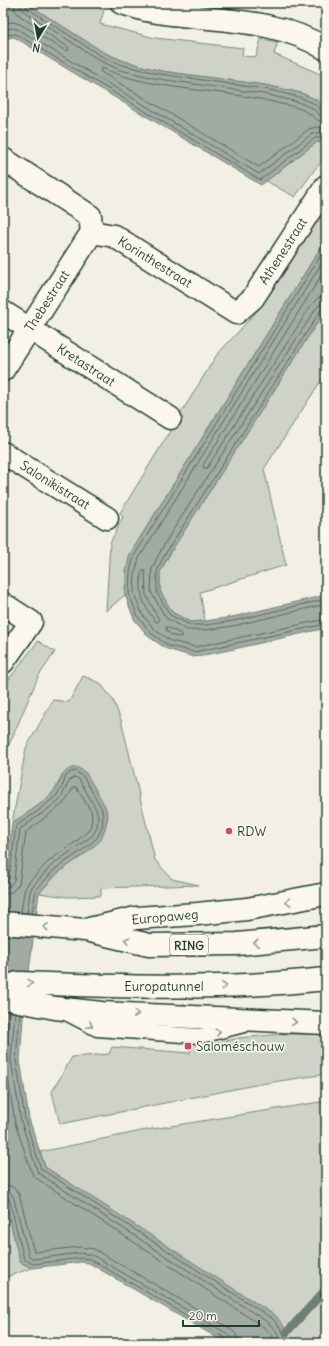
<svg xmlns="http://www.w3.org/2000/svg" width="329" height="1346" font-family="Delius,sans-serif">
<rect width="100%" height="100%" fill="#f2f0e5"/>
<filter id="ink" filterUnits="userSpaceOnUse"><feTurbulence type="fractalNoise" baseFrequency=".025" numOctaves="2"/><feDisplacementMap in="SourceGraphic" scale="8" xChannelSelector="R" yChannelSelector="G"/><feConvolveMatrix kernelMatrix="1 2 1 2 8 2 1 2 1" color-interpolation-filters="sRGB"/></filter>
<g filter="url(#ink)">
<path fill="#cfd2c8" stroke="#77887e" d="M26,3H83L104,10L100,24L155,38L243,48L242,56L256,57L261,39L278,42L274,54L318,73L326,78V109L317,100L301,93L265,85L161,71L124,61L103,52Z
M326,140V158L315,169L295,197L266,181L317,142L324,143Z
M326,206V239L130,554L126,571L125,595L106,611L110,543L123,517L120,513L216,356L258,310Z
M326,309V373L264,469L286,565L200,592L205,621L190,622L172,612L160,591V572L179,538Z
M38,641L55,652L38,677L3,759V687Z
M83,676L100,683L113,700L121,720L155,860L172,879L199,885L101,888V896L67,897L39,893L58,873L86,853L62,774C54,799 33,809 12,823L26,748L53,700L69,702Z
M282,1034H326V1074L260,1084L60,1124L52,1092L72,1057L109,1054L112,1047L190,1053L192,1042L212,1044L239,1038Z
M326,1101V1343H291L285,1328L45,1167L40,1152L146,1130Z
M3,1192L20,1262L32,1268L3,1278Z"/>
<path fill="#a2aba1" stroke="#6e7f75" d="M3,3H26L103,52L124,61L161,71L265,85L301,93L317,100L326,109V140L324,143L317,142L261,185L14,37L3,39Z
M326,239V309L167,558L160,572V591L172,612L190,622L205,621L232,617L326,595V628L234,649L194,657L167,649L149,637L134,619L125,595L126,571L130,554Z
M77,767L86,773L105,806L108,816L105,829L101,840L86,853L58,873L39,893L23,1017L20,1060L29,1119L45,1167L276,1316L285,1328L291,1343H226L89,1263L81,1262L32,1268L20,1262L3,1192V895L12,823C25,814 41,805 53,793C63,782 58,770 77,767Z"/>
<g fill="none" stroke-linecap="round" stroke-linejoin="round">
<path stroke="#536960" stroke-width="1" d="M20,3L21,8L25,12L99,60L120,70L159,79L264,94L298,102L312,108L321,116L326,117
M25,3L27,8L101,56L122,65L160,74L265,89L299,97L315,104L322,111H326
M3,23L13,22L20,24L66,51L69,50L68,47L20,16L15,10L14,3
M3,29L14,28L19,30L259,174L312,134L317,133H326
M3,35L16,34L260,180L315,138H326
M326,123C317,122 315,117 308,113C298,106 284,105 273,102C216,88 157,92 102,68L100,70L101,72L259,167L309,129L316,127H326
M326,247L134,556L130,572L129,594L138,617L152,634L169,646L194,652L326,624
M326,256L139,558L135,573L134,593L142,614L155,630L171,641L195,647L326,619
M326,268L203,465L204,468H207L312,304L318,298L326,297
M326,303L321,304L317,307L171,533L159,554L152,569L151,592L166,618L187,630H206L233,626L326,604
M326,308L321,310L164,556L157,571V593L170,615L190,625H206L233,621L326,599
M143,570L145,571L146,595L159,620L158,622H156C146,610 140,598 141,582C141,577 140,573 143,570Z
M167,627L181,634L182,636L180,637L173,636L166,630Z
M3,883L7,882L9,879L16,826L38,811L56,796L63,785L66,776L71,772L75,771L83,776L101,807L103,816L102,828L97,838L84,849L55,869L36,890L32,913
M3,888L10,886L14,880L20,829C33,819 47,811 59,800C65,793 67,780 74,777L79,779L96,809L98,816L97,827L93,835L52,865L32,887L30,892L27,913
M3,894L12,892L19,884L26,832L63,804L74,787H76L91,811L92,816L91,825L88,831L77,841L49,861L28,883L24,891L21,913
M9,1011L5,1060L9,1085L15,1123L33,1176L265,1328L272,1335L275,1343
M15,1012L11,1060L15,1084L21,1121L38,1173L269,1323L277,1332L281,1343
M20,1013L16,1060L20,1084L25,1120L41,1169L273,1319L282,1330L287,1343
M3,1184L13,1187L19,1194L34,1252L80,1247L94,1249L231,1329L236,1334L238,1343
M3,1190L9,1191L13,1196L29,1256L34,1259L80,1253L92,1255L228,1334L231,1338L232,1343
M3,1195L6,1196L9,1198L24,1259L33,1264L81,1258L90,1259L225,1338L227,1343"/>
<path stroke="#6e7f75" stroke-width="8" d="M287,1332L326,1289"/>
<defs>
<path id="lane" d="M66,1013L97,1029L183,1035L201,1036L244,1025"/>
<path id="street" d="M122,3C130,5 138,8 146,10C206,22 272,15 326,49
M3,159L90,216L92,232
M92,232L114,236L236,313L253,298L326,186
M3,312L170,418
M3,370L92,232
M3,453L107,518
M3,604L31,622L3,662"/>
<path id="primary" d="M3,923L85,930L136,918L197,914L247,909L326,894
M90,931L149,945L237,944L326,936
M3,987L19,983C121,987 224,990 326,979
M3,998L55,1008L102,1013L326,1023"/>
</defs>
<use href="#lane" stroke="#1f3d34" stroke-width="17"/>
<use href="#street" stroke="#1f3d34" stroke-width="25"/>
<use href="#primary" stroke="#1f3d34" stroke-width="25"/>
<use href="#lane" stroke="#fbf7ec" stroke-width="14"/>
<use href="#street" stroke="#fbf7ec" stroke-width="22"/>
<use href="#primary" stroke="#fbf7ec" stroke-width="22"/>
</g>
<defs><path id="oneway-chevron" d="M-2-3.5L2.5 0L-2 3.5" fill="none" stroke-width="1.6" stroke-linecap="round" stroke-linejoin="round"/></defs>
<g stroke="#8d9a90">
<use href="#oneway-chevron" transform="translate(288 902) rotate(169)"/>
<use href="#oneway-chevron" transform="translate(46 927) rotate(-175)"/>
<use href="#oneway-chevron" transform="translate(127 940) rotate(-167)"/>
<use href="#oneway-chevron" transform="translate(256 943) rotate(175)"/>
<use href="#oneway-chevron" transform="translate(30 983) rotate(2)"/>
<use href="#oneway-chevron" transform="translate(224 986) rotate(-1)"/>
<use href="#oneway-chevron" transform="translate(136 1014) rotate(3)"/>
<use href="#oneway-chevron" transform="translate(294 1022) rotate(3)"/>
<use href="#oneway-chevron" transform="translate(90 1025) rotate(26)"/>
<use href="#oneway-chevron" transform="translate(218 1032) rotate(-15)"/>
</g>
</g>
<g fill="#d1495b" stroke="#fbf7ec" stroke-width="1.5">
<circle cx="229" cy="831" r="4"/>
<rect x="184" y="1042" width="8" height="8" rx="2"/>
</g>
<g text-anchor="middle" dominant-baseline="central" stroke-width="3.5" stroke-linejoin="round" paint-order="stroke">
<rect fill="#fbf7ec" stroke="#61756b" stroke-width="1" x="170" y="935" width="38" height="20" rx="3"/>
<g font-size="12" font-weight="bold" fill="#1f3d34">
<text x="189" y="945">RING</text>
</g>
<g font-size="13" fill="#1f3d34" stroke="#fbf7ec">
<text transform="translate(283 251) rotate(-57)">Athenestraat</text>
<text transform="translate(155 262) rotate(32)">Korinthestraat</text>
<text transform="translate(47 301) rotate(-57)">Thebestraat</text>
<text transform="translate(86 365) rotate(33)">Kretastraat</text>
<text transform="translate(55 485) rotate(32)">Salonikistraat</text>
<text transform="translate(165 917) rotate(-5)">Europaweg</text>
<text x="164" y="986">Europatunnel</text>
</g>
<g font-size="13" fill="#1f3d34" stroke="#fbf7ec" text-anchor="start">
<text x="237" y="831">RDW</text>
<text x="196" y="1046">Saloméschouw</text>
</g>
</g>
<rect width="329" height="1346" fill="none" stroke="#fbf7ec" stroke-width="16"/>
<rect x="8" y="8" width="313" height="1330" fill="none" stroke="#1f3d34" stroke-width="1.5" filter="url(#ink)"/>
<g transform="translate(38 38) rotate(190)" stroke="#fbf7ec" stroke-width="3" paint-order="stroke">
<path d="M0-3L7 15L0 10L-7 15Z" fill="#1f3d34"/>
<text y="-6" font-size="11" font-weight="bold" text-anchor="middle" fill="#1f3d34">N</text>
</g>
<path d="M183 1320v6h76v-6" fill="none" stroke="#1f3d34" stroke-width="2"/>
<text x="189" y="1320" font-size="12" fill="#1f3d34" stroke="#fbf7ec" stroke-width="3" paint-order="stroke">20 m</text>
</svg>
